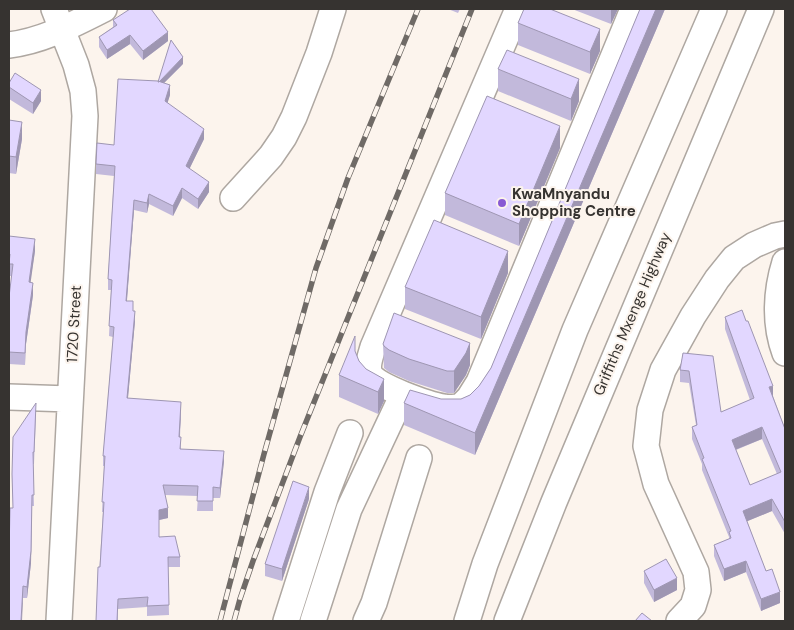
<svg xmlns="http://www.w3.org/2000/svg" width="794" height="630" font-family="'DM Sans',sans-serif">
<rect width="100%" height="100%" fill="#fcf4ed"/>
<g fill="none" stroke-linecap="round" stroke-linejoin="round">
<defs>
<path id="minor" d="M54,9L76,65L83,91L85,116L59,621
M518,9L373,347C371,355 366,366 370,374C374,386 431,405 444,407C449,408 455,407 460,407L469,398L479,382L633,9
M9,45C43,41 74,24 104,9
M233,198L271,156L284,137L294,117L319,53L333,9
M785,262C776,291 774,324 785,353
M9,397L70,399
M286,621L327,492L350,433
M313,621L349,509L403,394
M366,621L374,603L419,458
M467,621L485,564L575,330L714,9
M507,621L554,502L761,9
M679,621L693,606L698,590L696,572L656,484L646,446L650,410L663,370L693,316L717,279L734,258L754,245L775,236L785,234"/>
</defs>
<use href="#minor" stroke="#aea7a1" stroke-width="28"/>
<use href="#minor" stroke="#fff" stroke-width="25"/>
<defs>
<path id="rail" d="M220,621L264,454L316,268L348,178L418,9
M234,621L240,599L253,561L300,437L472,9"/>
</defs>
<use href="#rail" stroke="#6f6a66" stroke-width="5.5"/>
<use href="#rail" stroke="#fcf4ed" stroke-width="4" stroke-dasharray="11" stroke-linecap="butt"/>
</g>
<path fill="#c2b9db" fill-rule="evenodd" d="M448,9H460L458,13Z
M572,9H618L611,24Z
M640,9H665L475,455L404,425V403L441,399H461L470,395L479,386L491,368Z
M113,20L168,41L143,60L130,44L107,59L99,47V37L113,27Z
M518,23L600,51L590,74L518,45Z
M183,64L164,83L170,95L167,103L204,139L189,169L209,192L198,209L182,198L173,216L149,204L147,213L134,210L127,301L133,311L135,321L128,398L181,412L180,437L181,449L224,461L220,498H213V511H197L198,496L165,495L168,518L159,520V537L180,557V567H168L169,615L147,616V607L118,609V621H96L103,512H102L104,466H103V456L113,337L109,336L111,290H108V279L114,176L96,174V164L114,145L158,82Z
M498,69L579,101L571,121L498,91Z
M9,83L41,101L33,114L9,99Z
M9,120L22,139L16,174L9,173Z
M560,148L519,246L445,215V193Z
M9,236L35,251L30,282L33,295L26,344L25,365L9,364V297L12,276H9Z
M508,273L481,339L405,309V287Z
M725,317L773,396L785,429V534L772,511L747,521L766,571L780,603L761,611L746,572L724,581L714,556V545L729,539V537L702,470V464L692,439V427L696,425L689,383L680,382V370L683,353L721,412L750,400L725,329ZM762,439L777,474L750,485L736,450Z
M383,344L470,365L466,375L454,393H447L409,381L389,372L384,368Z
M355,352L359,361L384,401L378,414L339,397V375Z
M36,415L34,464H33L34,506H32L31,563L27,598H23L13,508L12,474Z
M309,499L282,581L265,576V564Z
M644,571L677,590L654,602L644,583Z"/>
<path fill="#9e96b2" d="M611,9H618L611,24Z
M656,9H665L475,455V433Z
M600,29V51L590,74V52Z
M168,32V41L143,60V51Z
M130,35V44L107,59V50Z
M183,57V64L157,90V84Z
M579,79V101L571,121V99Z
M170,85V95L165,111V101Z
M41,90V101L33,114V103Z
M22,122V139L16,174V157Z
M560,126V148L519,246V224Z
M204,129V139L186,176V166Z
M209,182V192L198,209V199Z
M182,188V198L173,216V206Z
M149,194V204L147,213V203Z
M134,200V210L126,311V301Z
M35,239V251L29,294V282Z
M508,251V273L481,339V317Z
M33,283V295L26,344L25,365L26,332Z
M135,311V321L127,408V398Z
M470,343V365L466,375L454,393V371Z
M384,379V401L378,414V392Z
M773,386V398L769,387Z
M181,402V412L179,447V437Z
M762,427V439L732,451V440Z
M224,451V461L220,498V488Z
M309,487V499L282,581V569Z
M32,495L31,563L27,598V587Z
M772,499V511L743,523V511Z
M168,508V518L159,520V510Z
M746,561V572L724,581V569Z
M677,578V590L654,602V590Z
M23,586V598L22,621H21Z
M780,592V603L761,611V599Z"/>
<path fill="#e2d7ff" stroke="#9e96b2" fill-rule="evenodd" d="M130,9H151L168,32L143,51L130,35L107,50L99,37L117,25L113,20Z
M524,9H550L600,29L590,52L518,23Z
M640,9H656L475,433L404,403L410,390L441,399H461L470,395L479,386L491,368Z
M171,40L183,57L159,82H158Z
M507,50L579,79L571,99L498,69Z
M15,73L41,90L33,103L9,87V83Z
M118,79L158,81L170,85L165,101L204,129L186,166L209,182L198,199L182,188L173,206L149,194L147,203L134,200L126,301H133V311H135L127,398L181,402L179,437H181L180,449L224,451L220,488L213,487V501H197L198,486L163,485L168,508L159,510V537L175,536L180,557H168L169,605L147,606L148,597L118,599L117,621H96L98,567H100L104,502H102L105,456H103L114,327L109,326L112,280L108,279L115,166L96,164L97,143L114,145Z
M487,96L560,126L519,224L445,193Z
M9,120L22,122L16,157L9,156Z
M434,220L508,251L481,317L405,287Z
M9,236L35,239L29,282L33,283L26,332L25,353L9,352V297L13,264H9L10,254H9Z
M742,310L746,321H748L773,386L769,387L785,429V522L772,499L743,511L766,571L772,569L780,592L761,599L746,561L724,569L714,545L731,538L729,532L731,531L702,459L704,458L692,427L697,425L689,371L680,370L683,353L713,356L721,412L754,398L725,317ZM762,427L781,472L750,485L732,440Z
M394,313L470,343L466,353L454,371H447L409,359L389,350L384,346L383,344Z
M355,336V351L359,361L366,369L384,379L378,392L339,375Z
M36,403L34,452H33L34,495H32L31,551L27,587L23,586L21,621H9V554L10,508H13L12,474L13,437Z
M293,481L309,487L282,569L265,564Z
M666,559L677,578L654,590L644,571Z
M642,613L652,621H635Z"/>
<circle fill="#885ad3" stroke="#fcf4ed" stroke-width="2" cx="502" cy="203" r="5"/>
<g text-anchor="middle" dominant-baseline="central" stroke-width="4" stroke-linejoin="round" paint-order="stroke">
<g font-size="15" font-weight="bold" fill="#363330" stroke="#fcf4ed" text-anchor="start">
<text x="512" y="194">KwaMnyandu<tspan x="512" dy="17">Shopping Centre</tspan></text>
</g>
<g font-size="15" fill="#363330" stroke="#fcf4ed">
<text transform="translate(632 314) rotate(-67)">Griffiths Mxenge Highway</text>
<text transform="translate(74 324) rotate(-87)">1720 Street</text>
</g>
</g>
<rect width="794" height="630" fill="none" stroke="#363330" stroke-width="20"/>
</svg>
